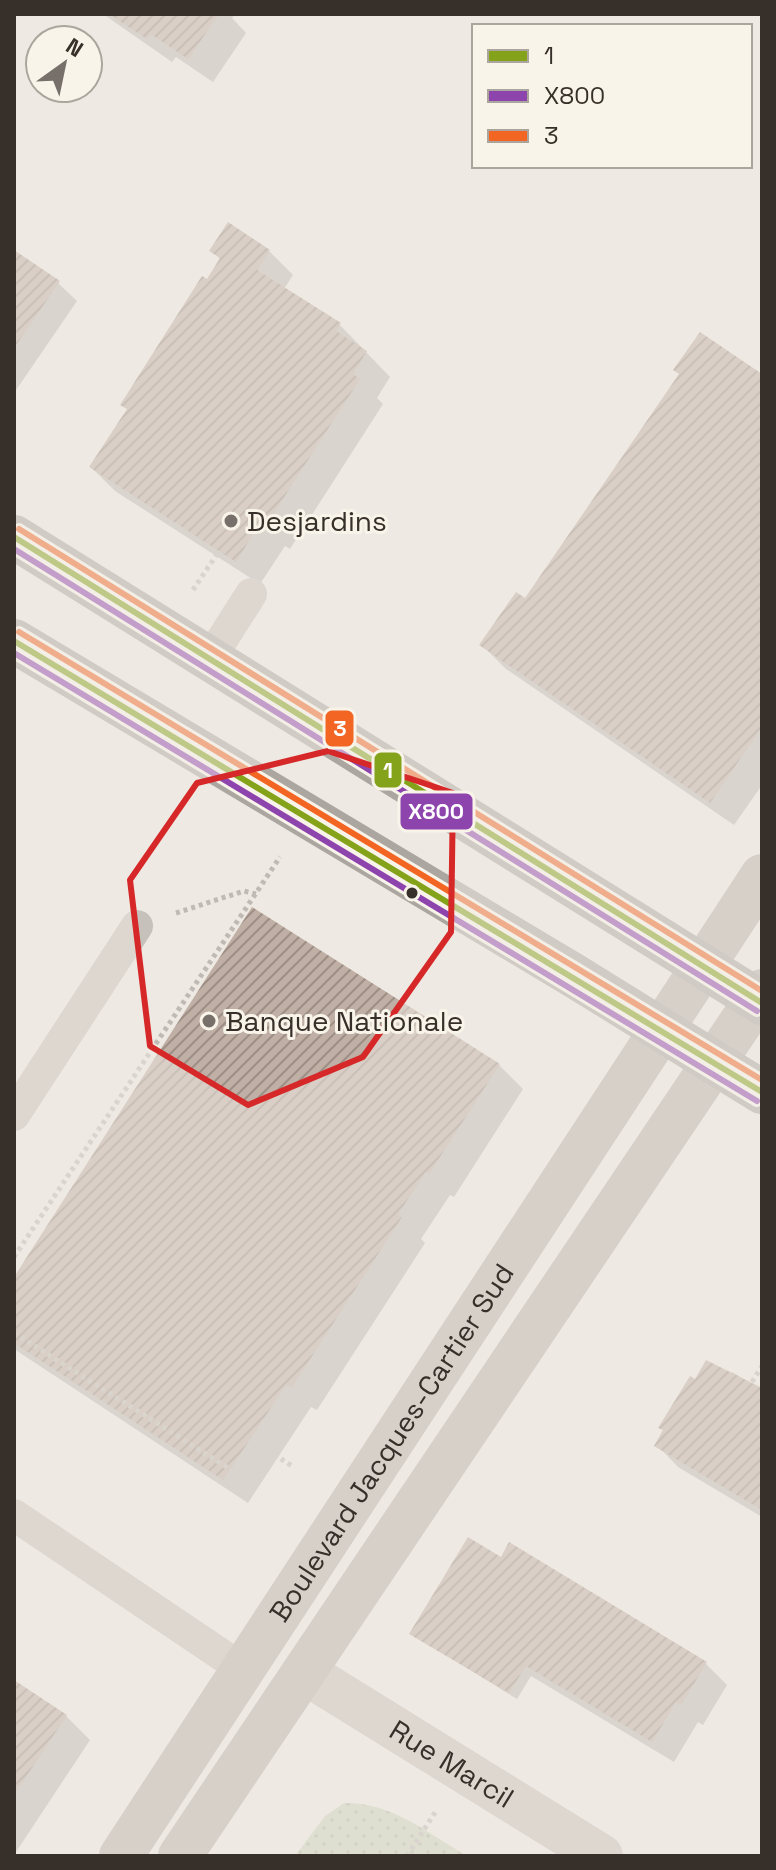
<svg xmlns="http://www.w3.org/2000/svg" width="776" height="1870" font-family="'Space Grotesk',sans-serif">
<defs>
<pattern id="park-dots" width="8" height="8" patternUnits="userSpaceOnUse" patternTransform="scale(2)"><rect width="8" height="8" fill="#cdd2bd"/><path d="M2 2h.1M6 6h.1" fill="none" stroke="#b1b5a2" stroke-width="1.8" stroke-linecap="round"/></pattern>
<pattern id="building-hatch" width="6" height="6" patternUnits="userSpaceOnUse" patternTransform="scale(2)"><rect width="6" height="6" fill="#c0afa4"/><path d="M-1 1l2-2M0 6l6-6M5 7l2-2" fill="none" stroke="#9d8f86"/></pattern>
</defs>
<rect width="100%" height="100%" fill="#eee9e2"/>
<path fill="url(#park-dots)" d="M344,1803C391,1802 428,1833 467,1856H295L325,1816Z"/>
<path fill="#0003" d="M103,14H235L232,18L246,33L213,82L176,57L172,62Z
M212,251H269L293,275L284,289L340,325L390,377L377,398L383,404L290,549L285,546L260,584L115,491L91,467L128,410L123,405L221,260Z
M14,252L58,283L77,301L14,393Z
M762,377V785L734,825L506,669L482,645Z
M499,1065L523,1089L454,1197L450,1195L421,1239L425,1243L317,1410L311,1407L248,1503L14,1349V1281Z
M732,1372L762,1390V1517L678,1467L657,1445L665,1432L661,1428L695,1381L729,1376Z
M412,1634L706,1664L727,1685L703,1725L698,1722L674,1762L531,1676L517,1699Z
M14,1683L66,1716L90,1740L14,1855Z"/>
<path fill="url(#building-hatch)" d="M109,14H219L188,59L151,34L147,39Z
M228,222L270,250L257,270L341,323L336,331L367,351L353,374L360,379L265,527L260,523L236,562L89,467L127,409L120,405L202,276L207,279L220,258L209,251Z
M14,250L60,281L14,348Z
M700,332L762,374V727L710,803L479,645L516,592L525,598L679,374L673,370Z
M252,907L500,1064L429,1174L426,1172L398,1214L402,1217L292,1387L286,1385L223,1480L14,1343V1277Z
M706,1360L762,1388V1510L654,1446L663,1430L658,1428L690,1376L695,1379Z
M468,1537L501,1557L509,1542L707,1662L681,1705L676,1702L652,1742L526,1666L509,1693L409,1634Z
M14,1680L67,1715L14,1795Z"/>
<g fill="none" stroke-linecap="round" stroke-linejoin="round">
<path stroke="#bfbab4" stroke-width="5" stroke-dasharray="4 4" stroke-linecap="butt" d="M193,590L219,551
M176,913L244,891L256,894
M14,1257L280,857
M14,1333L252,1483L272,1453L292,1466
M752,1382L762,1366
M407,1856L436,1811"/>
<path stroke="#c7c1bb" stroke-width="32" d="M211,657L251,594
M14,1115L137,926
M14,1515L244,1670"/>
<path stroke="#c7c1bb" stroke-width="44" id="s1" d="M304,1672L601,1856"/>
<g stroke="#b8b2ac" stroke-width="44">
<path id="s2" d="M121,1856L762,876"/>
<path d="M180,1856L762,991"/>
</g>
<path stroke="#aca6a0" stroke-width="44" d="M14,537L762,1003
M14,641L573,975L762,1092"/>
<defs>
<path id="bus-1" d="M14,537L762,1003
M14,641L762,1092"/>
<path id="bus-2" d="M14,549L757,1011
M14,653L757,1101"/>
<path id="bus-3" d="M19,529L762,991
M19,632L762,1080"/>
</defs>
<use href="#bus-1" stroke="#f9f4ea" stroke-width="12"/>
<use href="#bus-2" stroke="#f9f4ea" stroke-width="12"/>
<use href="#bus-3" stroke="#f9f4ea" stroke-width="12"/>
<use href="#bus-1" stroke="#85a31a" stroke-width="6"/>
<use href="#bus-2" stroke="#8e44ad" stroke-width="6"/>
<use href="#bus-3" stroke="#f26522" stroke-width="6"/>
</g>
<path d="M0 0H776V1870H0ZM328,751L453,793L451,932L363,1057L248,1105L150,1046L130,880L197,783Z" fill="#eee9e2" fill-opacity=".55" fill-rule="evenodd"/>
<path fill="none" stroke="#d62828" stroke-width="6" stroke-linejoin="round" d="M328,751L453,793L451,932L363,1057L248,1105L150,1046L130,880L197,783Z"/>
<g fill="#77706a" stroke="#f9f4ea" stroke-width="3">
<circle cx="231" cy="521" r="8"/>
<circle cx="209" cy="1021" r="8"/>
</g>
<circle fill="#372f29" stroke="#f9f4ea" stroke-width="3" cx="412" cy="893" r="7"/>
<g text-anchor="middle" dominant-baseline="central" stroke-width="6" stroke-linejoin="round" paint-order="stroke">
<g font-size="28" fill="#372f29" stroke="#f9f4ea" text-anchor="start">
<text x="247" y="521">Desjardins</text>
<text x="225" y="1021">Banque Nationale</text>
</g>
<g font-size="28" fill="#372f29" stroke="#f9f4ea">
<text stroke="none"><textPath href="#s2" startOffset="494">Boulevard Jacques-Cartier Sud</textPath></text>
<text stroke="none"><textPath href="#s1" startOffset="174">Rue Marcil</textPath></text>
</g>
</g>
<g stroke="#f9f4ea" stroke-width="3">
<rect x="324" y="709" width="31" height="39" rx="8" fill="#f26522"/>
<rect x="373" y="751" width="30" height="38" rx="8" fill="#85a31a"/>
<rect x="399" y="792" width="75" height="39" rx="8" fill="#8e44ad"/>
</g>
<g font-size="22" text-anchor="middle" font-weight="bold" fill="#fff">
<text x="340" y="736">3</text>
<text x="388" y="778">1</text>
<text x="436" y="819">X800</text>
</g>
<rect width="776" height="1870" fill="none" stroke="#372f29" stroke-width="32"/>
<rect x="472" y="24" width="280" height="144" fill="#f9f4ea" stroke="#aba59d" stroke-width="2"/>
<rect x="488" y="50" width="40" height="12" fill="#85a31a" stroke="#aba59d" stroke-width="2"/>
<text x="544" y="64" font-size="24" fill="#372f29">1</text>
<rect x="488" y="90" width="40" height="12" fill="#8e44ad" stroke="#aba59d" stroke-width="2"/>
<text x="544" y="104" font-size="24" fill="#372f29">X800</text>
<rect x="488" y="130" width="40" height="12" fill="#f26522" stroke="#aba59d" stroke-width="2"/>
<text x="544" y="144" font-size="24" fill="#372f29">3</text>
<g transform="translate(64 64) rotate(33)"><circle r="38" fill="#f9f4ea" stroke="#aba59d" stroke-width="2"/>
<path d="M0-6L14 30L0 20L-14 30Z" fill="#77706a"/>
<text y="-12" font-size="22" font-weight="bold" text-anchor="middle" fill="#372f29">N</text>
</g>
</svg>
